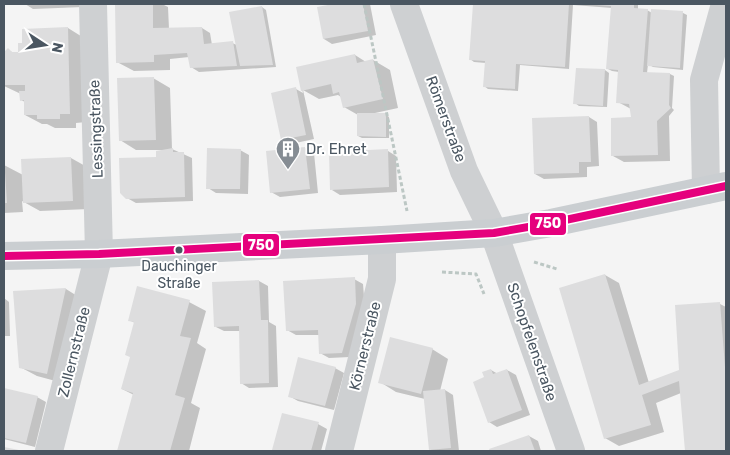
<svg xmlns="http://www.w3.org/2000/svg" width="730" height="455" font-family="Rubik,sans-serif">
<rect width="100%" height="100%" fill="#f4f4f4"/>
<path fill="#0003" d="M25,4H82L83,7L33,9Z
M116,4H162L168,7L169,29L202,28L210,33L212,45L232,43L237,45L262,7L266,10L276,67L199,72L191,67L189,57L170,59V70L134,71L117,62Z
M339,4H370L376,35L332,44L324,39L318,8Z
M474,4H638V9L647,10L652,13V11L683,13L687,15L683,70L653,67L648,64L647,73L670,74L674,76L672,108L674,110L669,116L670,161L624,162L613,156L632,119L631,109L618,102L619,72L612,71L608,69L612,8L573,5L569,69L520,65L518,91L488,89L484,86L486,63L474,62L470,59Z
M68,28L84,38L86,122L76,123V128H55L47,124H42L25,115V102L21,100V94L4,86V53L8,50L14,53H19Z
M355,55L366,62L373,60L390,70L398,108L375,113L385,114L389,117V138H362L358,136V115L344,107L341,97L338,95L319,99L303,90L314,139L291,144L283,139L296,89L303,93L297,68Z
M605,70L609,73L607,107L579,106L575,103Z
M153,78L170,88L172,149L192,158L193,201L136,203L127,198L157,158L166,150H136L120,140Z
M589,117L597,122L599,166L587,167V177L544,179L535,174Z
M305,148L314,153L318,193L280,197L271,192L267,152Z
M240,150L249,155L248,194L216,193L208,188Z
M388,151L396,156L397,192L340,195L332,190Z
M71,158L87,167L89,209L40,211L22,201L23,212L4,213V165L23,175L22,160Z
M605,275L619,283L649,383L680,371L720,304L726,307V451H686L681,393L656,403L664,432L619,446L605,438Z
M354,279L363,284L365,309L350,357L329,358L320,353L319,335H296L287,330Z
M259,281L268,286L269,322L276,326L278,387L249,388L241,383L240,331H224L216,327L213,283Z
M66,289L82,299L63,383L37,376L20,367L14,292Z
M4,298L9,302L10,336H4Z
M189,302L206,311L197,343L206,349L191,403L200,408L189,451H119L134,395L122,389L131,358L135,323L129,320Z
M432,349L448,359L440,391L445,390L453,395L459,451H433L430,449L425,399L396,392L380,382Z
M335,368L344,373L334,410L298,401L289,396Z
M491,370L498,374L507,370L516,375L530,415L497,427L489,422L485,378Z
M4,389L37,397L46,402L35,447L4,439Z
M318,424L327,429L321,451H276L273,450Z
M529,436L538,441L541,451H491V450Z"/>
<path fill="#ddddde" d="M115,4H153V28L202,27L204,44L233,41L237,66L190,68L187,53L154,55V62L116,63Z
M333,4H363L368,31L323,39L317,7Z
M473,4H569L565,67L516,64L515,89L483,87L485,61L469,60Z
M596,4H634V8L648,9L643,72L670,73L669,105L671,108L657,121L658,155L611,156V118L631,117L629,104L616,103L618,70L606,69L611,6L596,5Z
M262,6L273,65L240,66L229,12Z
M651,9L683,11L680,68L647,66Z
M68,27L70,114H60V119H37V115H24V100L20,101L19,91H25V85H4V52L8,48L12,52H18V43H22V29Z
M355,54L357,63L373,59L383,99L343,108L339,92L333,94L331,84L301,91L296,67Z
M576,68L605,69L603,106L573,104Z
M154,77L156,140L119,141L117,78Z
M296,87L306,135L281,140L271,93Z
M357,113H386V137L357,136Z
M589,116L591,162H579V173L534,174L532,118Z
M305,147L310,189L270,193L266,151Z
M173,148V152H184L185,197L126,199L120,193L119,158L156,157V151Z
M207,148L241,149L240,189H206Z
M388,149L389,187L330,190L329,152Z
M71,157L73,201L23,203L21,159Z
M4,172H5L7,203H4Z
M605,274L639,385L679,370L675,305L720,302L726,380V451H685L679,381L642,395L651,425L604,439L559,288Z
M355,277L356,304L342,353L319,354L318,330L286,331L283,281Z
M259,280L261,320H268L269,383L240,384L239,326L214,327L212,282Z
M137,286L190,300L180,336L191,338L175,395L185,398L170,451H117L133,393L121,389L130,357L125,355L134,322L128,321Z
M66,288L47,374L19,368L13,291Z
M390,337L433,348L421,394L378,383Z
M298,357L336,367L325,406L288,397Z
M491,369L493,374L507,369L522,410L488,423L473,382L484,377L482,372Z
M4,388L38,396L26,443L4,438Z
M445,389L451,448L429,450L423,391Z
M282,413L319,422L311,451L272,450Z
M529,435L535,451H490L489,449Z
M4,447L19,450V451H4Z"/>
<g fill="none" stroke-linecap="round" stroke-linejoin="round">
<path stroke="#bcc7c4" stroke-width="3" stroke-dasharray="4 2.5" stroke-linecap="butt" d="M364,4L407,211
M534,262L557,269
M442,272L476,274L484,294"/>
<path stroke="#ced0d2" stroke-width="28" d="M404,4L464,171L494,233L571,451
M706,190L704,80L725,4
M49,451L99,254L93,4
M339,451L382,279V240"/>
<path stroke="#caced1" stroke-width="28" d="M4,256L99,254L382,240L494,233L551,223L726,186"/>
<defs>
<path id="bus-1" d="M4,256L99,254L494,233L551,223L726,186"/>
</defs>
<use href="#bus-1" stroke="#fff" stroke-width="11"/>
<use href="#bus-1" stroke="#e5007d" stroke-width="8"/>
</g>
<defs>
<symbol id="building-pin" viewBox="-11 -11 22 30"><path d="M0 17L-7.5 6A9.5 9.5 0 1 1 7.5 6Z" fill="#868d94" stroke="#fff"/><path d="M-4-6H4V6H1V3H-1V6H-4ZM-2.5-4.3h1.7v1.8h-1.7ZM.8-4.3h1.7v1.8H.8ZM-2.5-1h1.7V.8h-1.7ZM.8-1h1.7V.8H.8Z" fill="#fff"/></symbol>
</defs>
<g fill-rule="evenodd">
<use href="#building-pin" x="274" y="135" width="28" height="38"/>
</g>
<circle fill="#4a5661" stroke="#fff" stroke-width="2" cx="179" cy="250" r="4.5"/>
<g text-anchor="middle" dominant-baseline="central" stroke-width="4" stroke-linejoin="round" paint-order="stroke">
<g font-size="14" fill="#4a5661" stroke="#fff">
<text x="179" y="266">Dauchinger<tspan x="179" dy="17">Straße</tspan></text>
</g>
<g font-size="15" fill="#4a5661" stroke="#fff">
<text transform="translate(446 119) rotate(70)">Römerstraße</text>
<text transform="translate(96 129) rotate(-92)">Lessingstraße</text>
<text transform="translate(532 342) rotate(71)">Schopfelenstraße</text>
<text transform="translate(365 346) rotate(-76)">Körnerstraße</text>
<text transform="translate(74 352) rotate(-76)">Zollernstraße</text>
</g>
<g font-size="15" fill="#4a5661" stroke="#fff" text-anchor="start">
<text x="306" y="149">Dr. Ehret</text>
</g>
</g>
<g stroke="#fff" stroke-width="2">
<rect x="529" y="212" width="38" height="24" rx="5" fill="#e5007d"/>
<rect x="242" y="233" width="38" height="24" rx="5" fill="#e5007d"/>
</g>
<g font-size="14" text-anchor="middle" font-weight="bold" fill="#fff">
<text x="548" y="228">750</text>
<text x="261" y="250">750</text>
</g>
<rect width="730" height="455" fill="none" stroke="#4a5661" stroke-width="10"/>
<g transform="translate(45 45) rotate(102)" stroke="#ffffff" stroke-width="4" paint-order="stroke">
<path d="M0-4L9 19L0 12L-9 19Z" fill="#4a5661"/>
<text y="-8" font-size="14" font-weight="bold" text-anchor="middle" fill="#4a5661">N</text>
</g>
</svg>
